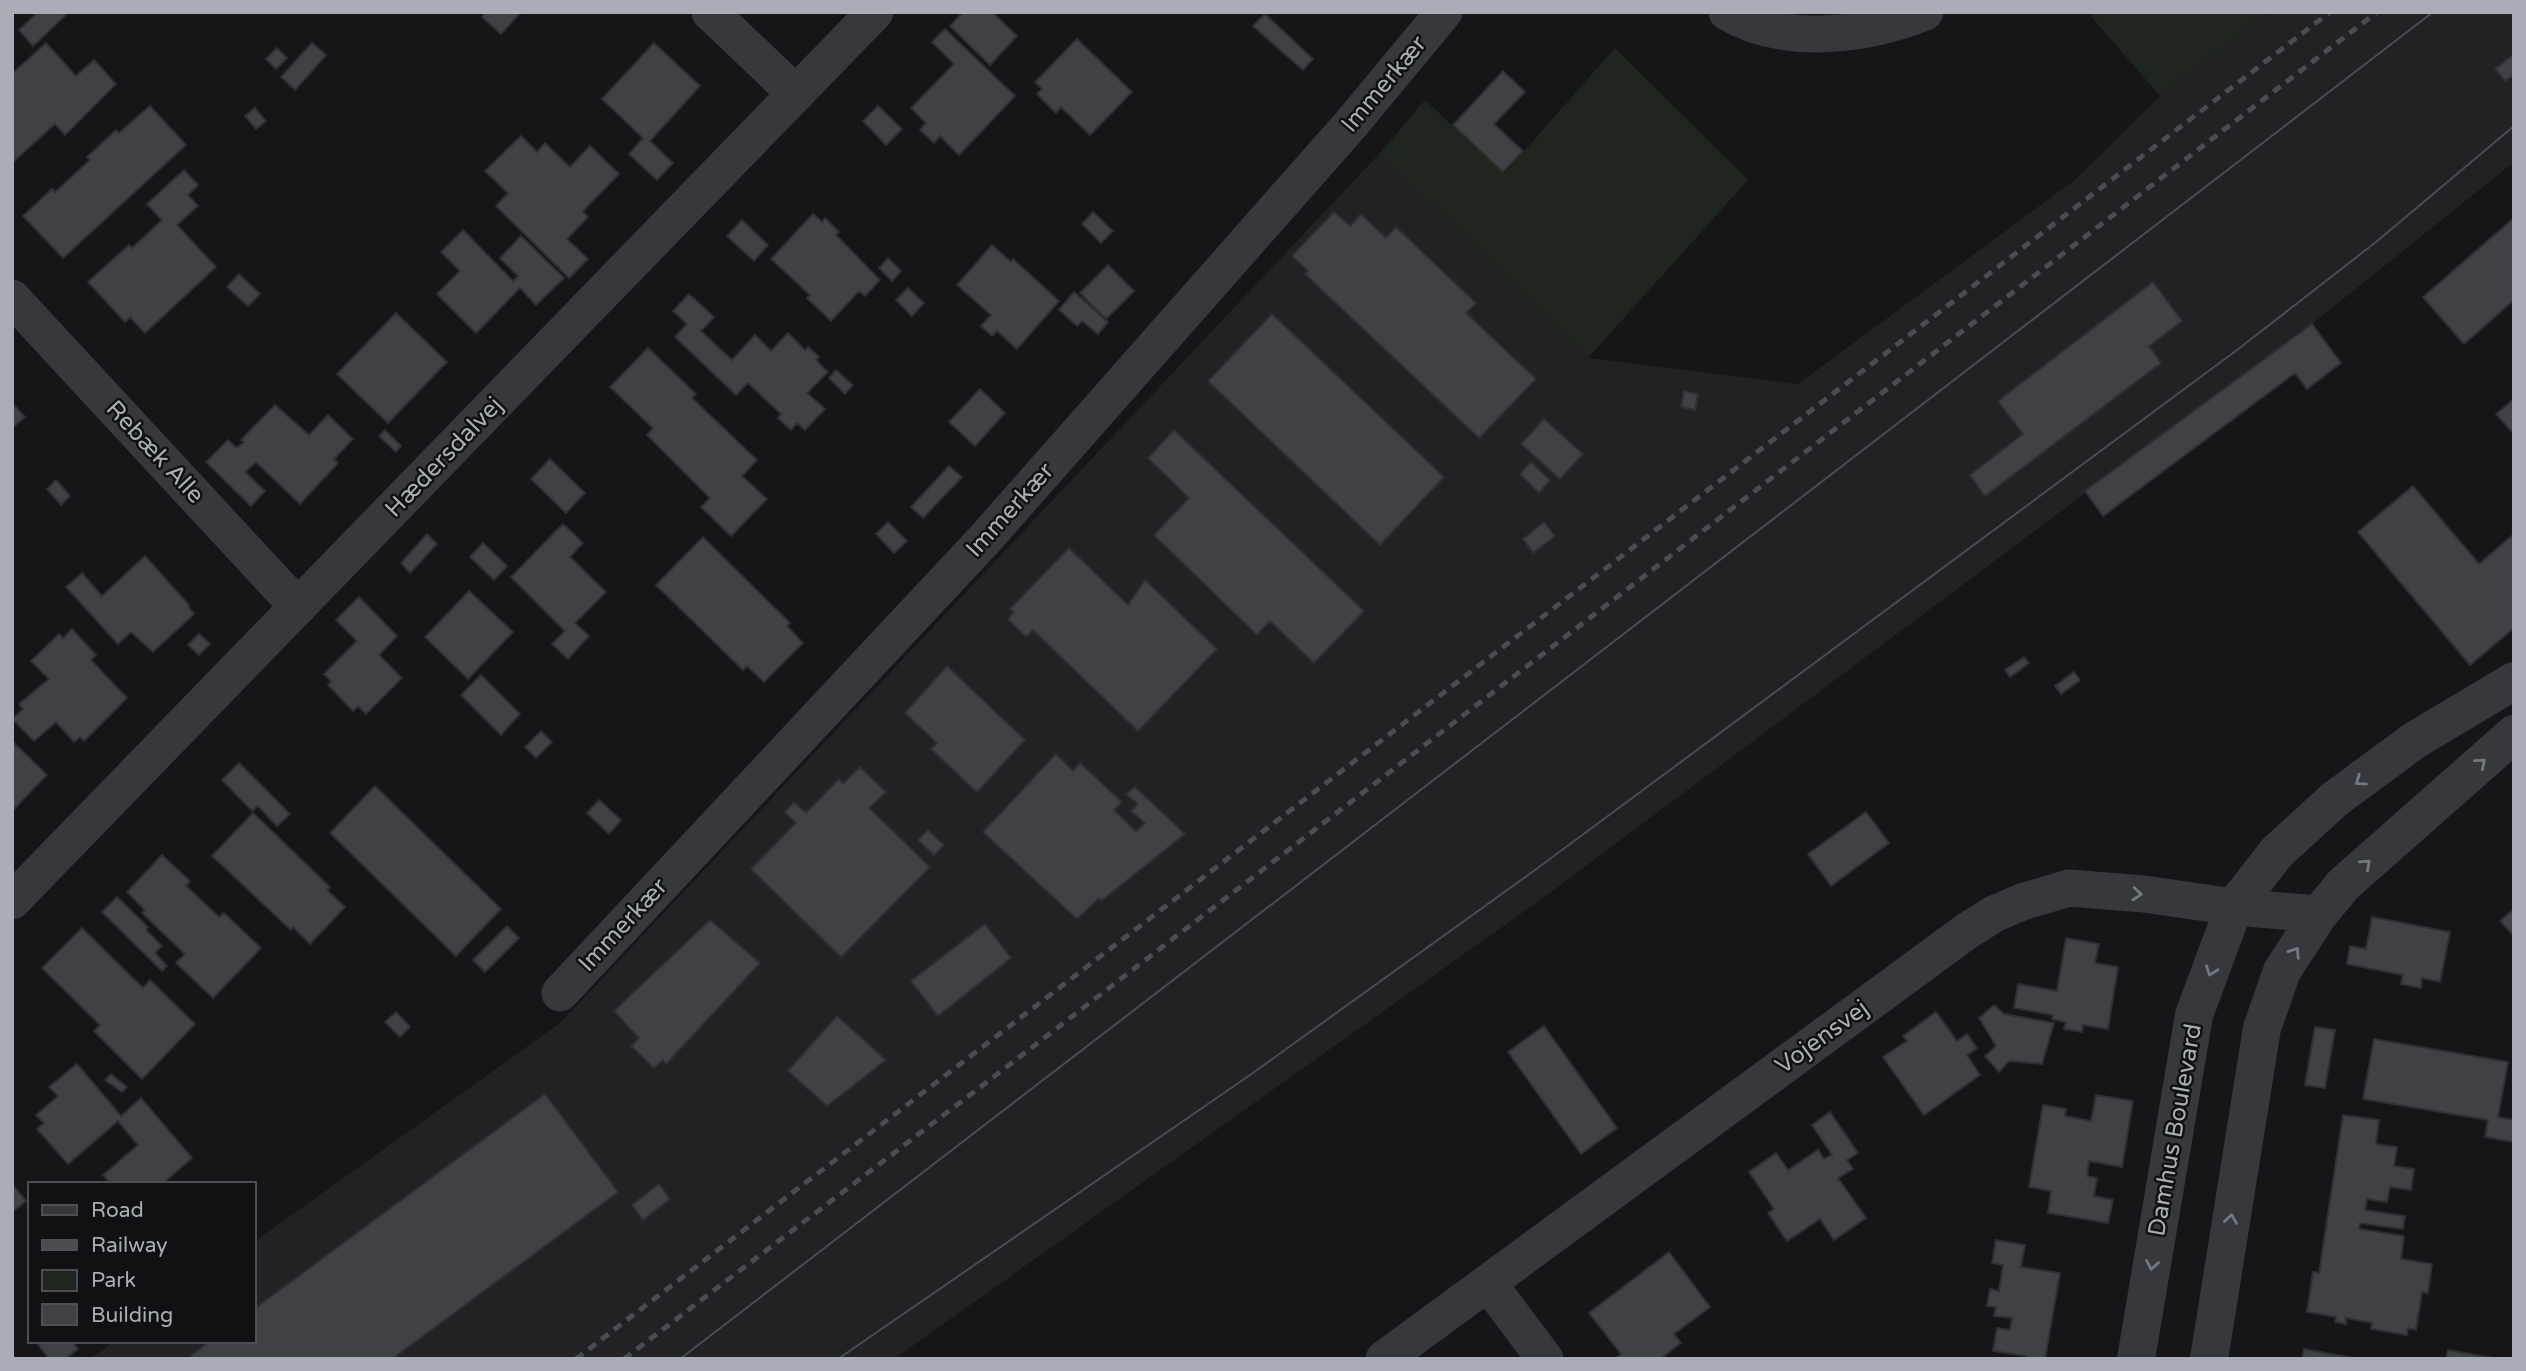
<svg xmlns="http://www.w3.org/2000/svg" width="2526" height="1371" font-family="'Varela Round',sans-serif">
<rect width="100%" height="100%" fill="#161618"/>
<path fill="#222225" d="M2269,12H2514V162L2312,324L1547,895L894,1359H90L115,1341H254V1242L560,1023L1379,154L1588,358L1798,384L2076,179L2160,96Z"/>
<path fill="#1e261f" d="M2104,12H2269L2160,96L2090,15Z
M1615,48L1748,180L1588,358L1379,154L1425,100L1504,174Z"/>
<path fill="#404145" stroke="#303034" stroke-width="2" d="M38,12H69L33,46L19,30Z
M486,12H521L501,34L482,17Z
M963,12H992L1017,36L990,65L950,26Z
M1265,14L1313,59L1303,70L1253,26Z
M945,29L1015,96L959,155L940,136L934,143L920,130L926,123L911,108L954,64L932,42Z
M1077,39L1132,92L1090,135L1061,107L1056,113L1037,94L1042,89L1035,82Z
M46,43L76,76L94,60L116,84L65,135L55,124L12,163V74Z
M312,43L326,55L295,90L281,77Z
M654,43L700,86L650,141L673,163L657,180L629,154L643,138L602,99Z
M277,48L287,58L276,69L266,59Z
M2514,54V75L2505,81L2495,69Z
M1503,71L1525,92L1494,124L1523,151L1503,172L1453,125Z
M150,106L186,145L63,258L23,216L52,189L55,192L90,160L87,157L116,130L119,133Z
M878,106L902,129L886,145L863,121Z
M255,108L266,121L256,129L245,116Z
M521,136L537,152L545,143L570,167L590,146L619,174L583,211L588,217L567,239L588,259L569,278L496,206L508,193L485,171Z
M184,170L198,185L188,195L198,206L177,225L216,267L145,333L130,317L125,322L88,282L129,245L132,248L162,220L147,204Z
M1093,212L1113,231L1101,243L1082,224Z
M1334,212L1350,226L1361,214L1386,238L1396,227L1476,303L1466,313L1536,379L1479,438L1305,274L1308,271L1292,256Z
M813,214L822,222L825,218L839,232L836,235L880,280L865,296L859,291L831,321L807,298L810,295L771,259Z
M2514,218V300L2464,344L2423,297Z
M742,220L768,245L754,261L727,236Z
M463,230L513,281L518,276L500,258L521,236L564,278L536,305L520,288L476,333L437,294L460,271L441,252Z
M992,245L1011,262L1013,259L1059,301L1017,349L997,331L992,336L981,326L991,315L957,285Z
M888,258L901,271L892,281L879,268Z
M1108,265L1134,291L1106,319L1080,293Z
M239,274L260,294L248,306L227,287Z
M2153,282L2182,321L2149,346L2161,363L1985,496L1970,475L2023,434L1998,401Z
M908,288L924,303L912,316L896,300Z
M1074,292L1108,322L1098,334L1082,321L1077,326L1059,310Z
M689,294L714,317L701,331L732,360L755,335L771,351L788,333L805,350L808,347L819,357L816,360L828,372L807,393L825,409L805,430L797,423L791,430L778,418L781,414L748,383L736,395L675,337L687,324L673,311Z
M396,313L447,362L388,423L337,374Z
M1272,314L1444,477L1380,545L1208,381Z
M2312,324L2341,363L2307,389L2295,373L2103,516L2085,491Z
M648,348L696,394L692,398L757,460L742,476L767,499L731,536L701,507L710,498L647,435L653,428L610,387Z
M836,370L853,385L845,394L829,378Z
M980,389L1005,413L975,446L949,422Z
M1684,391L1698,394L1695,410L1681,407Z
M2514,399V434L2496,414Z
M12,403L25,417L12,428Z
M275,405L309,435L328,415L353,439L334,459L338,463L300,504L256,462L245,472L265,491L251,506L206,462L228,440L237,448L244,442L241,440Z
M1544,419L1583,454L1560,479L1521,444Z
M385,430L401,446L396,452L379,436Z
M1174,430L1364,611L1314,663L1270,621L1257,635L1154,535L1189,498L1148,458Z
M550,459L585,493L566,513L531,479Z
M1531,462L1550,480L1539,493L1520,474Z
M949,466L962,477L923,518L911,507Z
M56,480L70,496L61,505L47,489Z
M2413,486L2479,564L2514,534V628L2470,665L2358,532Z
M888,522L907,541L894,553L876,534Z
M1544,522L1555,536L1533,553L1523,539Z
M563,524L583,543L570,557L606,592L575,623L589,636L568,659L552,644L565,631L511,577Z
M427,534L437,544L410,573L401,563Z
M703,537L790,623L787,626L803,643L764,682L747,666L743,670L656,585Z
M483,543L507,566L494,580L470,557Z
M1069,548L1128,605L1145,580L1217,649L1138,731L1033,630L1026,637L1008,619L1014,612L1010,609Z
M145,556L189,605L188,606L194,614L153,652L131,632L118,644L66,587L82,573L102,596Z
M469,591L513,632L468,679L425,637Z
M359,597L397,636L379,655L402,678L366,714L358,706L353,711L328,685L331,681L324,674L357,641L336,620Z
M72,629L96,655L91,660L127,698L84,741L80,737L74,742L56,722L34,741L12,719L23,709L19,704L49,679L31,661L59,634L63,638Z
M199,634L210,644L199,655L188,645Z
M2024,657L2029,663L2010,677L2005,670Z
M947,666L1025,740L977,792L931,749L937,743L905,713Z
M2074,672L2080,680L2061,694L2055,686Z
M481,675L520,714L501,735L461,695Z
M541,731L552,742L536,758L525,747Z
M12,741L47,775L12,811Z
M1056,754L1073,771L1080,763L1122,802L1114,810L1136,832L1145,823L1131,811L1138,804L1126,794L1135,787L1185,834L1101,901L1099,898L1077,919L983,832Z
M239,763L290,814L277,826L258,806L252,811L222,780Z
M860,767L886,792L869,808L930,867L841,957L751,869L796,823L785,812L794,802L806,813L839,779L843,784Z
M375,786L501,909L456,956L330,833Z
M599,800L621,820L609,834L587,813Z
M1866,812L1889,843L1831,886L1808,854Z
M253,813L330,887L327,890L345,907L310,944L293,927L291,930L212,856Z
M928,830L944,845L934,855L918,840Z
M162,855L190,881L186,886L219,917L224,913L261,948L213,998L176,963L185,954L142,913L145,910L127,892Z
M117,897L148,927L146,930L162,946L155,953L167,966L162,971L102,912Z
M2514,909V936L2500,921Z
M2372,917L2450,932L2440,982L2422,978L2421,988L2401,984L2403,975L2347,964L2350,946L2366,949Z
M710,920L760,963L666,1064L663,1060L654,1068L631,1046L639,1038L614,1011Z
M985,924L1011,958L938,1016L911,981Z
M507,926L519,938L485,972L473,960Z
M82,928L143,988L150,980L195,1024L142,1079L94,1031L100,1025L42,968Z
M2066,938L2099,944L2095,963L2118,967L2108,1029L2083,1025L2082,1032L2064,1029L2066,1022L2052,1019L2053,1015L2014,1008L2018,984L2057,991Z
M1994,1005L2004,1014L2054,1023L2042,1064L2009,1061L1999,1072L1985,1056L1996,1046L1979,1018Z
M396,1012L410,1027L400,1037L385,1022Z
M1936,1012L1957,1041L1967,1034L1977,1048L1967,1055L1980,1075L1924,1115L1883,1057L1907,1041L1903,1036Z
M837,1016L886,1060L827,1106L788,1071Z
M1544,1026L1617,1128L1581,1154L1508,1052Z
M2315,1027L2335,1030L2325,1088L2305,1085Z
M2374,1039L2508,1062L2498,1117L2514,1120V1142L2485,1137L2488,1120L2363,1099Z
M77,1064L121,1116L141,1098L192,1158L162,1184H111L103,1175L138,1145L118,1121L68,1164L37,1129L44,1123L36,1115L58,1096L49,1087Z
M111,1074L127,1087L122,1092L105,1080Z
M545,1094L618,1192L392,1359H187L210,1341H254V1309Z
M2096,1095L2133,1101L2122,1167L2089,1161L2087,1176L2097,1178L2094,1196L2113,1200L2108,1223L2048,1213L2051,1191L2029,1187L2043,1105L2066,1109L2065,1116L2091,1121Z
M1830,1112L1858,1153L1847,1160L1853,1169L1838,1178L1866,1218L1834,1240L1820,1219L1787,1241L1768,1213L1774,1209L1749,1172L1776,1153L1788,1170L1818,1150L1824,1159L1832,1155L1812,1125Z
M2343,1115L2379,1120L2376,1144L2397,1147L2394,1166L2414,1169L2411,1190L2390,1187L2387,1202L2367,1199L2365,1210L2405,1216L2403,1229L2360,1223L2359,1229L2404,1236L2401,1259L2432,1264L2428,1293L2422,1292L2416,1330L2408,1328L2407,1335L2371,1329L2372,1323L2346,1318V1324L2335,1322L2336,1317L2307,1312L2313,1272L2319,1273Z
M12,1184L26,1201L12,1212Z
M659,1184L670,1199L643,1220L632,1205Z
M1996,1240L2025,1245L2021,1267L2060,1273L2045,1359H2025L2026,1356L1993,1351L1997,1328L2010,1330L2012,1318L1994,1316L1996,1307L1987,1306L1990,1289L1999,1291L2003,1265L1992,1263Z
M1669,1252L1710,1307L1674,1334L1681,1343L1660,1359H1615L1621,1354L1589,1313Z
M40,1341H72L78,1349L65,1359H49L37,1343Z
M2304,1349L2359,1359H2302Z
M2448,1350L2499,1359H2446Z"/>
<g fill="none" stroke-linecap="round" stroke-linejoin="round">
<path stroke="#37383d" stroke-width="37" d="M710,12L796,94
M1727,12C1783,46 1867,36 1925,12
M12,298L298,607
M12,901L875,12
M560,993L984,540L1351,124L1444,12
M1488,1283L1545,1359
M1384,1359L1967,931L1994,914L2022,902L2069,888L2144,894L2234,907L2319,914"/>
<path stroke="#37383d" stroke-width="38" d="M2136,1359L2194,1015L2234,907L2277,852L2335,799L2415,740L2514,681
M2209,1359L2262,1028L2282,971L2319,914L2344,884L2514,734"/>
<path stroke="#4a4c52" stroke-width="2" d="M680,1359L2433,12
M838,1359L1250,1075L1535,870L2237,350L2376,242L2514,126"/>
<path stroke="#4a4c52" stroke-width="5" stroke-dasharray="9 7" stroke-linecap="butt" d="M576,1359L2330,12
M624,1359L983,1085L2377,12"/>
</g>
<defs><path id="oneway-chevron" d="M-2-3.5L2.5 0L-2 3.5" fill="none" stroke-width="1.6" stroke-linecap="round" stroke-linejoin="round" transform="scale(1.75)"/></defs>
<g stroke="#757881">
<use href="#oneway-chevron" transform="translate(2481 763) rotate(-40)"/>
<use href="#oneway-chevron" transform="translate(2360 781) rotate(144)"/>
<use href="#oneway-chevron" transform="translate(2366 864) rotate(-42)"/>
<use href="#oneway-chevron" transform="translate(2137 894) rotate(5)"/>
<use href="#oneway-chevron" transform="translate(2295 952) rotate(-57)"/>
<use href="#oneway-chevron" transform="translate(2211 971) rotate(110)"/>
<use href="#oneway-chevron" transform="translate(2231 1219) rotate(-81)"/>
<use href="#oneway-chevron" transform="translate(2152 1265) rotate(100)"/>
</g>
<g text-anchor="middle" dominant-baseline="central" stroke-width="5" stroke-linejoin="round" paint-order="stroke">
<g font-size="24" fill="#a8adb8" stroke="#111113">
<text transform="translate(1384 84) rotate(-50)">Immerkær</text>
<text transform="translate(155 452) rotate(47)">Rebæk Alle</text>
<text transform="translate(444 457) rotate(-46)">Hædersdalvej</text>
<text transform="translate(1010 510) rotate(-48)">Immerkær</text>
<text transform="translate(623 925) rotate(-47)">Immerkær</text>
<text transform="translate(1822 1037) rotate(-36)">Vojensvej</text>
<text transform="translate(2175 1130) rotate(-80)">Damhus Boulevard</text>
</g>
</g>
<rect width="2526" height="1371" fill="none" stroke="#a8adb8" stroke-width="28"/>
<rect x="28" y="1182" width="228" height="161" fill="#111113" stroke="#4d4f55" stroke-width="2"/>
<rect x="42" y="1205" width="35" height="10" fill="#37383d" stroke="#4d4f55" stroke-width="2"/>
<text x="91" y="1217" font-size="21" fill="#a8adb8">Road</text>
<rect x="42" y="1240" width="35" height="10" fill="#4a4c52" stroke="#4d4f55" stroke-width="2"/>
<text x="91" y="1252" font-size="21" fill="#a8adb8">Railway</text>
<rect x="42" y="1270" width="35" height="21" fill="#1e261f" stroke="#4d4f55" stroke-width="2"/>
<text x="91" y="1287" font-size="21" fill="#a8adb8">Park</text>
<rect x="42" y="1304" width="35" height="21" fill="#404145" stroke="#4d4f55" stroke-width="2"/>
<text x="91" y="1322" font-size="21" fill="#a8adb8">Building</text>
</svg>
